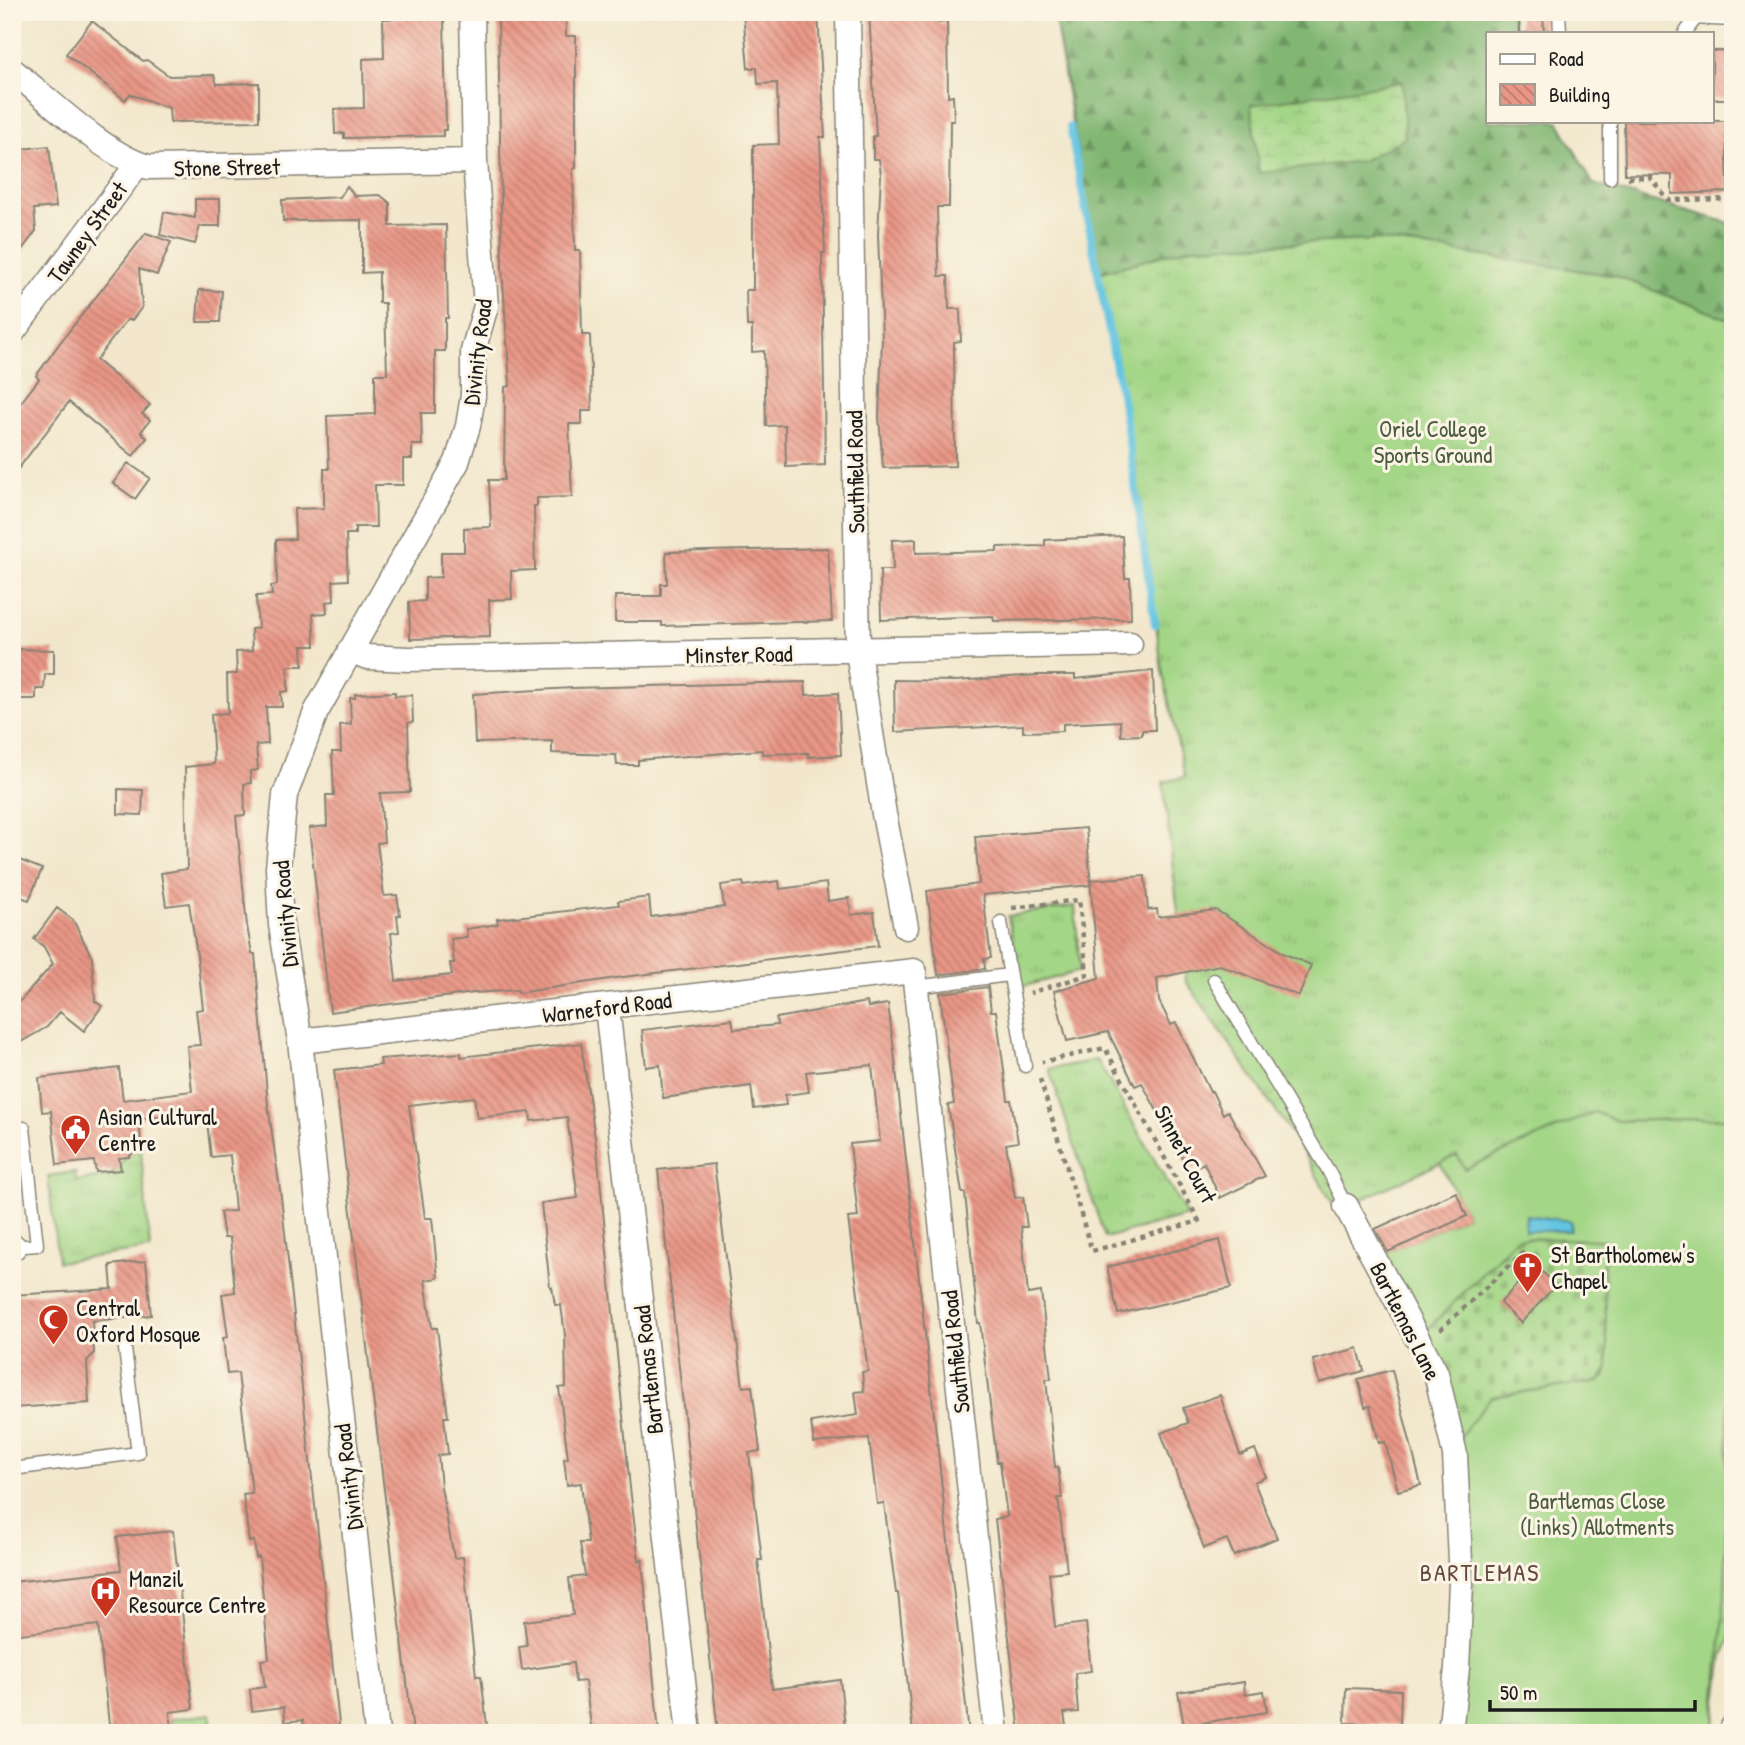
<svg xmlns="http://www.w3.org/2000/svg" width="1745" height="1745" font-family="'Patrick Hand',sans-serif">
<defs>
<pattern id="grass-tufts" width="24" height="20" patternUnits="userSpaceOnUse" patternTransform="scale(1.75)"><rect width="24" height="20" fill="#a3d686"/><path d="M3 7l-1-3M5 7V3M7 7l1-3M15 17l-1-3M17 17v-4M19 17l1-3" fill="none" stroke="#8cb773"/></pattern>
<pattern id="forest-firs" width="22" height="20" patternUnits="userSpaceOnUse" patternTransform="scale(1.75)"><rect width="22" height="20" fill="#82b773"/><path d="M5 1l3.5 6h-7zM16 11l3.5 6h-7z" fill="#6a945e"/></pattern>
<pattern id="wetland-marsh" width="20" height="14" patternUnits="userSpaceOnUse" patternTransform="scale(1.75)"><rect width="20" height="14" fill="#a3d686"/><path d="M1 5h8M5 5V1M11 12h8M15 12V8" fill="none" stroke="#8cb773"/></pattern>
<pattern id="cemetery-stones" width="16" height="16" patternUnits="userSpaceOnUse" patternTransform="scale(1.75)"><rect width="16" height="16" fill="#a3d686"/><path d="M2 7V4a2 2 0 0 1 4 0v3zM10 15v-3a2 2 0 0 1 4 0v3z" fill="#8cb773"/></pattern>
<pattern id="building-back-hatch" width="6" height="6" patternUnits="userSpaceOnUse" patternTransform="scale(1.75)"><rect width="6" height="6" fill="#e99686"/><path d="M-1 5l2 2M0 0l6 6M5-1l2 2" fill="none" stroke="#bc7a6d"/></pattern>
</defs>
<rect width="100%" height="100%" fill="#fcf5e5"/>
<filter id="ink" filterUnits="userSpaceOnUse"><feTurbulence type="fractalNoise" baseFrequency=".0143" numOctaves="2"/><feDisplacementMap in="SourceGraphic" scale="14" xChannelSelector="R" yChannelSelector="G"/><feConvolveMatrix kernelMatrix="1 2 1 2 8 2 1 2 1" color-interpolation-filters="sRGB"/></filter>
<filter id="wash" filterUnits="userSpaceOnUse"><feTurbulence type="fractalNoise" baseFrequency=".00686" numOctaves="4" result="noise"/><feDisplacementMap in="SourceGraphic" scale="28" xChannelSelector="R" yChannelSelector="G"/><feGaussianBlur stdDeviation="1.57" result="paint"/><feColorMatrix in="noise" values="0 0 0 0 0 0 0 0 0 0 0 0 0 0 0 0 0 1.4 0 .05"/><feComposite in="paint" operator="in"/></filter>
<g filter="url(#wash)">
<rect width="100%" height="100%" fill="#f2e7cc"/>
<path fill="url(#grass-tufts)" stroke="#607951" stroke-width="2" d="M1054,12H1511L1515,33H1488V121H1558L1593,184L1733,224V1118L1617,1121L1594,1112L1465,1169L1457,1155L1337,1211L1296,1140L1186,981L1163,782L1185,777L1162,670L1135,463L1081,179Z
M1075,906L1080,971L1021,987L1008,916Z
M1097,1060L1187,1216L1105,1238L1049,1069Z
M140,1141L150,1249L58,1262L48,1176L75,1172L76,1181L110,1176Z
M1733,1249V1634L1723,1655L1713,1733L1725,1591Z"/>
<path fill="url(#forest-firs)" stroke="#4f6a48" stroke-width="2" d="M1054,12H1511L1515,33H1488V121H1558L1593,184L1733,224V321L1616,276L1379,240L1192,247L1099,273Z"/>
<path fill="url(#wetland-marsh)" stroke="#607951" stroke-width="2" d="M1402,82L1405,138L1362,161L1259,173L1251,105Z"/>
<path fill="url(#cemetery-stones)" stroke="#607951" stroke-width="2" d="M1517,1238L1603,1239L1608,1368L1599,1381L1491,1397L1459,1438L1423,1334Z"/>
<path fill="#a3d686" stroke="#607951" stroke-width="2" d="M1594,1112L1617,1121L1733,1118L1725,1591L1713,1733H1458L1473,1589L1459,1438L1491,1397L1599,1381L1605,1377L1608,1368L1603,1240L1517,1238L1423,1334L1380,1255L1467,1216L1440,1163L1457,1155L1465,1169Z
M210,1714L213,1733H172L171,1719Z"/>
<path fill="#63c5e1" stroke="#40707e" stroke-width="2" d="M1526,1215L1571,1221L1570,1231H1525Z"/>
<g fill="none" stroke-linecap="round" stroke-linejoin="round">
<path stroke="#63c5e1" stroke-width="8" d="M1070,127L1124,409L1155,624"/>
</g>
<g id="blocks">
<path fill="url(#building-back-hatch)" d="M405,12H444L446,130H443V136L344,138V133L335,134L334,109L364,108L363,59L384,58L383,19L405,18Z
M498,12H566V36H576V168L573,169L575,250H580L582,335H590L592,411H582V424H569L572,497L537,498V506H534L535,570L511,571L512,599L489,600L490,637L410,639L409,602L425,601V578L441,577V552H464V528L491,527L489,480H504L505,387L510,386L502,267Z
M743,12H818L825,137H820L825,253H822L825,465L786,467L785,425L766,426L764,351L752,352V326H747L746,290H753V145L779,144L777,83L758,84L757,68H748Z
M869,12H938L939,23L947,22L948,96L953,95L954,121H950L949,207H937L938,253L939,276H948L949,309H960L961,341L954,342L955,466L883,468L879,417L882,339L878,234L881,175L879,159H873V136H876Z
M1519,12H1543L1544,33H1519Z
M92,21L143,61L147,60L169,76L214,75L217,84L259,83V121L170,122L169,108L130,94L125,100L66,54Z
M1712,51H1733V99H1712Z
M1624,121H1726L1728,192L1672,194V175L1625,174Z
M49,146L56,207L34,209L36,231L12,263V150Z
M347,186L355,196L380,195L390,203V226L446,225L448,318H445V351H435V413H421L422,445H412V459H403V485H375L376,527H355V534H346L348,580L333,581L334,601L326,602L327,613L313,614L315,646H302L303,666H288V691L281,692L282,707H266L268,744L256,745L258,770L250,771L251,783L244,784L245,815L236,816L247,926L252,954H255L268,1105L281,1197L340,1733H305L303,1720L285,1722L284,1707L252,1711L250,1689L265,1687L261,1660L269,1659L259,1557L256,1558L254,1541L249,1542L243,1494L252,1493L238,1373L227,1374L223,1338L228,1337L222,1294L235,1292L230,1238H224L220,1212L235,1211L230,1155L211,1157L206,1113L202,1111L139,1119L141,1143L129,1157L119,1158L121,1170L96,1172L94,1161L57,1165L51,1111L42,1112L39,1078L119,1068L123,1100L192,1091L187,1046L200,1045L196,1010L203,1009L197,955L189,903L166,906L161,873L187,869L185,767L214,764L211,714L228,713L227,674H237L236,652L252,651L251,629L258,628L256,596L272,595L271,586L277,585L276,540L295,539L294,509L324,508V469H329L327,416L375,414V374H387L385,303H379V272L362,273V220L283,221L282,200L340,197Z
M195,199H220V226H200L195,244L160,235L164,212L195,218Z
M146,233L171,242L157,275L139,269L142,307L132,320H127L96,360L150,405L142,414L150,420L141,432L147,438L133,456L69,402L12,477V414L39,379L36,376L59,344Z
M199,290L222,291L220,322H197Z
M128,463L150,478L135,499L113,483Z
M1122,536L1125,578H1130L1131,619L994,621L993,616L881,620L880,570H893L892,540L916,539V553L997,551V547L1045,546V540Z
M828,548L832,621L662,626V622H615V596H661V584H667L666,552Z
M12,649L54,650V674H45L44,689H36V699H12Z
M1153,671L1155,730H1142V735L1121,736L1120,721L1063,724V731L1023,732V725L895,732L894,680L956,681L1037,675H1075V679Z
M805,682L806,695L838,693L841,755L808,757V753L762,754V750L638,760V765H617L616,755L552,753V741L475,743L473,694L572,688Z
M395,692V696L412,695L413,722L408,723L410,792L380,793L384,842L377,843L384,896L397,895L400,915L397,916L399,932L391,933L396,981L452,975L450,963H454L451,939L467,937L466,929L498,924L497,919L619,905L618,901L649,897L651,917L724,907L721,885L743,882L744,886L779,881L780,889L826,883L828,901L849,898L851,915L874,912L878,946L623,977L518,993L517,990L474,993L330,1012L309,828L327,826L326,795H334L332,752H341L340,725L351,724L350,698H355V694Z
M118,789L143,790L142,815L118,814Z
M1086,828L1091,885L983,895L991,958L984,959L985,969L938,975L927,891L979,884L975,837Z
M12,857L42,869L29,900L12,894Z
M1145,876L1148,910L1157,909L1158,917L1216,910L1285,954L1311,965L1299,996L1220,965L1157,978L1159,1001L1171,1025L1176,1023L1210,1092L1212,1091L1223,1114L1228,1111L1265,1176L1220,1198L1204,1163L1189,1170L1142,1083L1135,1086L1108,1032L1067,1041L1054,991L1099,978L1090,880Z
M57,908L73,920L92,957L95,1001L102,1006L84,1031L60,1012L47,1027L12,1047V1006L22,999L53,964L44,947L34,939Z
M988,987L991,1011H996L1008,1100H1011L1018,1142L1006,1144L1015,1198L1023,1197L1027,1227H1021L1028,1294L1041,1292L1051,1379H1046L1055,1467H1058L1062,1498H1058L1067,1571L1049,1573L1055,1627L1086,1623L1091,1671L1075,1673L1078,1712L1064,1713L1067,1733H1020L995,1519L1007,1517L1000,1462H997L980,1323H978L965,1193H962L948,1105L954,1104L940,993Z
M867,1002L868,1007L888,1004L893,1042L969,1733H913L898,1593H896L884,1503L877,1504L869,1438L814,1443L811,1422L858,1415L855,1392L864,1391L862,1372L868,1371L848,1218L858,1217L850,1144L880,1141L872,1065L806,1072L809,1092L785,1095L786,1105L754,1109L751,1086L663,1098L660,1065L646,1067L642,1030L732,1019L734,1029L777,1025L776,1018Z
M581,1043L598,1159L630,1488L639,1561L642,1560L659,1733H592L585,1681L575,1682L573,1663L522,1670L519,1647L527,1646L524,1621L573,1615L569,1578L585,1576L580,1543H588L581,1483L567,1485L564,1459L568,1458L559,1388L566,1387L565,1335L561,1305H555L552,1287H550L541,1203L578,1198L567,1117L531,1121L530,1112L477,1118L474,1097L409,1105L425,1218H432L438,1278L425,1280L432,1328H437L448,1417H444L448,1454L438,1455L441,1487L454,1558L463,1557L476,1676H481L488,1733H413L334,1070L381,1065L380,1059L461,1053V1057Z
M714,1164L743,1387L752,1386L760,1451L749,1453L762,1560H758L772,1689L840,1680L845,1727L791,1733H718L658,1170Z
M1456,1192L1467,1216L1388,1252L1375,1229Z
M1220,1240L1231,1288L1118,1314L1107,1267Z
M146,1261L151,1315L92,1321L94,1353L87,1361L89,1403L12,1408V1295L112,1289L110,1265Z
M1535,1265L1556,1285L1521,1323L1500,1303Z
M1358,1348L1364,1371L1319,1383L1313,1360Z
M1392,1370L1421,1485L1398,1491L1385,1442L1379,1443L1370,1406L1365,1407L1358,1379Z
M1220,1395L1240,1455L1255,1449L1266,1477L1254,1482L1277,1538L1234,1556L1227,1539L1204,1548L1161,1433L1188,1423L1183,1408Z
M173,1531L193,1709L170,1712L172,1733H110L98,1625L12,1635V1582L121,1570L117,1537Z
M1244,1682L1245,1694L1264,1691L1267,1712L1184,1726L1178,1692Z
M1346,1688L1401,1690L1400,1725L1345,1723Z"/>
</g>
</g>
<g filter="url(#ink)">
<use href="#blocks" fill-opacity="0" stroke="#878274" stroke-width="2"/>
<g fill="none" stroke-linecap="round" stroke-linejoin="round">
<defs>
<path id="lane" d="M1559,12L1560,33
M1685,33L1698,15
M1610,178V121
M1001,922L1025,1066
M1214,980L1328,1170L1346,1206
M915,987L1009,975
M14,1247L37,1245L24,1128
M12,1469L138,1453L125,1349"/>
<path id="street" d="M848,12L858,652L884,814L906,927
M1692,12L1733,14
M12,70C47,98 108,158 149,167L475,161
M12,333L137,165
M350,650L367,657L408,659L1130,644
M607,1007L689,1733
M300,1041L914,971L996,1733
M1346,1206L1436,1373L1455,1454L1461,1583L1457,1668L1450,1733
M12,1248L14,1247
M377,1733L300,1041L281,925L278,868L285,795L316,712L457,462L468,426L473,396V351L486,306L475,161L472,12
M1732,1733L1733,1727"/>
</defs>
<use href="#lane" stroke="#878274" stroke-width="15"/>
<use href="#street" stroke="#878274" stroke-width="27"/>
<path stroke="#878274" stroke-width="4.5" stroke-dasharray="5 5" stroke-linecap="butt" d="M1726,143H1733
M1628,178L1650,177L1668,200L1733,199
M1012,908L1079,900L1087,975L1030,993
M1040,1079L1092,1251L1199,1221L1105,1048L1042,1062
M1440,1330L1524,1252"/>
<use href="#lane" stroke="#fff" stroke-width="12"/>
<use href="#street" stroke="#fff" stroke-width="24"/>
</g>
</g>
<defs>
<symbol id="civic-pin" viewBox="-11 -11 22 30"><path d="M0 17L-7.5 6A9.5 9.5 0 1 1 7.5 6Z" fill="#c8321e" stroke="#fcf5e5"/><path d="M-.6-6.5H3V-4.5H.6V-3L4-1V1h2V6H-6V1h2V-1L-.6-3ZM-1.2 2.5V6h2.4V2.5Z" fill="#fff"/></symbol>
<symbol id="church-pin" viewBox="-11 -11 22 30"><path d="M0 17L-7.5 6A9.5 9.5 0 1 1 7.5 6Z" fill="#c8321e" stroke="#fcf5e5"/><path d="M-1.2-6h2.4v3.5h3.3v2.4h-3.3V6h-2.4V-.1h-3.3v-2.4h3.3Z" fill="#fff"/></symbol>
<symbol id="mosque-pin" viewBox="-11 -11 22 30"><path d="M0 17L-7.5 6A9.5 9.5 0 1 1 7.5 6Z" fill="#c8321e" stroke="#fcf5e5"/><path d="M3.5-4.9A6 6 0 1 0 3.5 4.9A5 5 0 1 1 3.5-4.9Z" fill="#fff"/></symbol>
<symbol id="hospital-pin" viewBox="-11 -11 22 30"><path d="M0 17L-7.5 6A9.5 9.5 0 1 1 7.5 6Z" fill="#c8321e" stroke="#fcf5e5"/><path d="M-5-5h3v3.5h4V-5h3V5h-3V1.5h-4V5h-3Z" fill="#fff"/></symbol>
</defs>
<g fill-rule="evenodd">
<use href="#civic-pin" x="58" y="1112" width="35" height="47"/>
<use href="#church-pin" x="1510" y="1250" width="35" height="47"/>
<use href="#mosque-pin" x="36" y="1302" width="35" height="47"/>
<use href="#hospital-pin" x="88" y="1574" width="35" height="47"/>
</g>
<g text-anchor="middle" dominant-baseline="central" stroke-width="6" stroke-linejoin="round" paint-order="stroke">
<g font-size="23" fill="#1c1c1c" stroke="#fcf5e5">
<text transform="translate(227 167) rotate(-1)">Stone Street</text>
<text transform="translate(87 232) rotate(-54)">Tawney Street</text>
<text transform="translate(477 352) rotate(-83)">Divinity Road</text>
<text transform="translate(855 472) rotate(-91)">Southfield Road</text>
<text transform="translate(739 654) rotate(-1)">Minster Road</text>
<text transform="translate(285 914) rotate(-95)">Divinity Road</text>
<text transform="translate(607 1007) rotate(-7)">Warneford Road</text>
<text transform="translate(1186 1154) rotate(62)">Sinnet Court</text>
<text transform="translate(1406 1321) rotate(63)">Bartlemas Lane</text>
<text transform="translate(955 1352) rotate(-96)">Southfield Road</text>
<text transform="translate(648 1370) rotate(-96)">Bartlemas Road</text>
<text transform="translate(348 1477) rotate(-97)">Divinity Road</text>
</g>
<g font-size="23" fill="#4b5d41" stroke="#fcf5e5">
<text x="1433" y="428">Oriel College<tspan x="1433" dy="26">Sports Ground</tspan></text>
<text x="1597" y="1500">Bartlemas Close<tspan x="1597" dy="26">(Links) Allotments</tspan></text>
</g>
<g font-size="23" fill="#1c1c1c" stroke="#fcf5e5" text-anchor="start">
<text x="98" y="1116">Asian Cultural<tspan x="98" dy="26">Centre</tspan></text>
<text x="1551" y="1254">St Bartholomew's<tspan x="1551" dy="26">Chapel</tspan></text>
<text x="76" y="1307">Central<tspan x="76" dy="26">Oxford Mosque</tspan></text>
<text x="129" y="1578">Manzil<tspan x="129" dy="26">Resource Centre</tspan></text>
</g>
<g font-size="24" letter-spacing="2" fill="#644741" stroke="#fcf5e5">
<text x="1480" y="1572">BARTLEMAS</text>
</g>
</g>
<rect width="1745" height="1745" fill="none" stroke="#fcf5e5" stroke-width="42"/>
<rect x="1486" y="32" width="228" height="91" fill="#fcf5e5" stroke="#a29e95" stroke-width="2"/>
<rect x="1500" y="54" width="35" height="10" fill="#ffffff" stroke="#a29e95" stroke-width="2"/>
<text x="1549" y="66" font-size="21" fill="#1c1c1c">Road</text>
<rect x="1500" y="84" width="35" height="21" fill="url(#building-back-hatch)" stroke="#a29e95" stroke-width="2"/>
<text x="1549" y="102" font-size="21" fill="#1c1c1c">Building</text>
<path d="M1490 1700v10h205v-10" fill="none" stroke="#1c1c1c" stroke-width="3.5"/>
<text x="1500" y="1700" font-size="21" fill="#1c1c1c" stroke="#fcf5e5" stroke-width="5" paint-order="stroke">50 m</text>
</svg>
